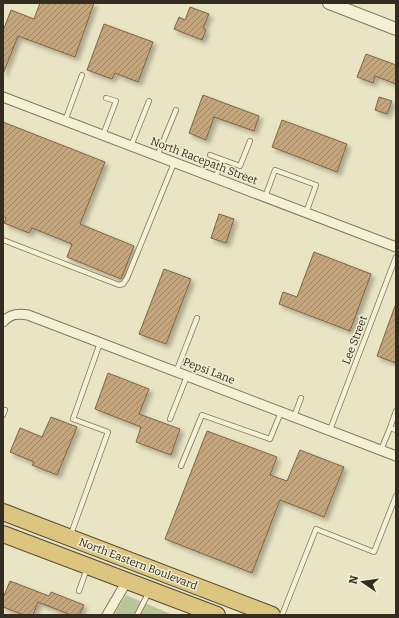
<svg xmlns="http://www.w3.org/2000/svg" width="399" height="618" font-family="Bitter,serif">
<defs>
<pattern id="building-hatch" width="6" height="6" patternUnits="userSpaceOnUse"><rect width="6" height="6" fill="#c3a67e"/><path d="M-1 1l2-2M0 6l6-6M5 7l2-2" fill="none" stroke="#9f8767"/></pattern>
<filter id="shadow"><feDropShadow dx="3.5" dy="3.5" stdDeviation="2" flood-color="#0004"/></filter>
</defs>
<rect width="100%" height="100%" fill="#e9e4c4"/>
<path fill="#b9c599" d="M126,595L173,615H114Z"/>
<path fill="url(#building-hatch)" stroke="#7e6545" filter="url(#shadow)" d="M40,3H94L75,57L18,36L3,74V31L11,10L34,19Z
M190,7L209,14L203,28L206,30L202,40L174,29L179,17L185,20Z
M104,24L153,42L138,82L115,73L112,79L87,70Z
M366,54L396,65V84L375,76L373,83L357,77Z
M203,95L259,116L254,131L214,117L206,140L189,133Z
M379,97L392,101L387,114L375,110Z
M282,120L347,144L337,172L272,147Z
M3,122L105,162L80,224L134,246L121,279L67,257L72,244L32,228L29,233L4,223L6,218L3,217Z
M219,214L234,219L226,243L211,238Z
M314,252L371,274L350,331L279,304L283,292L297,297Z
M164,269L191,279L166,344L139,334Z
M395,306H396V363L377,356Z
M108,373L149,389L139,414L180,429L171,455L136,442L141,427L95,409Z
M51,417L77,427L57,475L32,465L34,462L10,452L20,428L42,437Z
M207,431L277,457L270,475L287,481L300,450L344,467L324,517L280,500L252,573L165,539Z
M10,581L49,596L51,592L84,605L79,615H71L38,602L33,615H24L3,607V598Z"/>
<g fill="none" stroke-linecap="round" stroke-linejoin="round">
<defs>
<path id="service" d="M65,121L82,75
M103,135L116,101L106,98
M131,146L149,101
M210,155L240,166L250,141
M157,156L176,110
M215,178L223,160
M265,197L275,170L316,185L306,213
M3,240L119,285L123,284L127,278L174,163
M176,372L197,318
M3,410H5L3,415
M396,411L390,428L396,430
M294,417L301,398
M170,419L187,376
M330,430L396,257
M381,450L390,428
M181,466L202,415L270,439L281,412
M71,534L108,432L73,419L100,343
M79,591L87,568
M137,615L149,592
M282,615L316,529L374,552L396,496"/>
<path id="minor" d="M3,97L396,247
M3,322C10,314 18,313 28,315L396,456
M107,615L127,581"/>
<path id="tertiary" d="M329,3L396,29"/>
<path id="trunk" d="M3,512L272,615
M3,534L217,615"/>
</defs>
<use href="#service" stroke="#81765d" stroke-width="6"/>
<use href="#minor" stroke="#81765d" stroke-width="11"/>
<use href="#tertiary" stroke="#81765d" stroke-width="14"/>
<use href="#trunk" stroke="#4f4430" stroke-width="18"/>
<use href="#service" stroke="#f4f0d6" stroke-width="4.5"/>
<use href="#minor" stroke="#f4f0d6" stroke-width="9"/>
<use href="#tertiary" stroke="#f4f0d6" stroke-width="12"/>
<use href="#trunk" stroke="#dcc67f" stroke-width="16"/>
</g>
<g text-anchor="middle" dominant-baseline="central" stroke-width="3" stroke-linejoin="round" paint-order="stroke">
<g font-size="11" fill="#332c1f" stroke="#f1edd3">
<text transform="translate(204 161) rotate(21)">North Racepath Street</text>
<text transform="translate(355 340) rotate(-69)">Lee Street</text>
<text transform="translate(209 371) rotate(21)">Pepsi Lane</text>
<text transform="translate(138 564) rotate(21)">North Eastern Boulevard</text>
</g>
</g>
<rect width="399" height="618" fill="none" stroke="#332c1f" stroke-width="8"/>
<g transform="translate(363 582) rotate(283)" stroke="#f1edd3" stroke-width="3" paint-order="stroke">
<path d="M0-3L7 15L0 10L-7 15Z" fill="#332c1f"/>
<text y="-6" font-size="11" font-weight="bold" text-anchor="middle" fill="#332c1f">N</text>
</g>
</svg>
